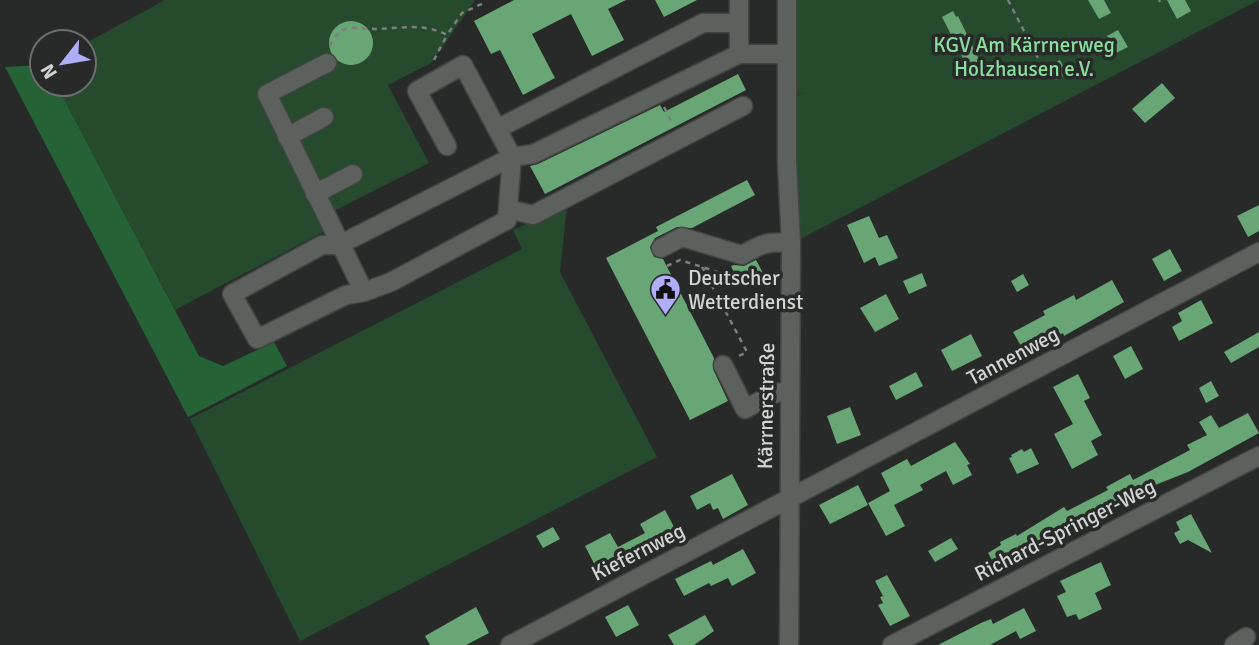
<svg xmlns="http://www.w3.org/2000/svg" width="1259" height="645" font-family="Signika,sans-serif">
<rect width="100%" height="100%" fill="#272a28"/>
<path fill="#254a2e" d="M165,0H473L474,2L431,63L388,85L429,163L326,215L327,230L175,310L56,84H84V44Z
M793,0H1259L800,239L794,98L803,92L791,98Z
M567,205L560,272L657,457L300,641L190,419L522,249L513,230Z"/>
<path fill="#256236" d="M42,65V84H56L199,356L223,366L274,342L287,366L188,417L5,67Z"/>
<path fill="#69a676" d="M514,0H626L608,9L624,40L592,56L571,14L532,34L555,78L523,95L500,50L491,54L474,21Z
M655,0H697L664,17Z
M1088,0H1104L1111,13L1099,19Z
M1167,0H1185L1191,11L1177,19Z
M953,11L956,17L958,16L982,66L970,72L942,17Z
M329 43a22 22 0 1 1 44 0a22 22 0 1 1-44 0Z
M1118,30L1128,47L1116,53L1107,36Z
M1060,60L1067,74L1056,80L1049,66Z
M738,74L746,90L545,194L530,166L538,164L660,105L664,112Z
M1162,83L1175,98L1145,123L1132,109Z
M747,180L755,195L692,228L677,227L655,238L650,247L654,257L663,259L714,358L713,369L728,401L690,420L606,258L658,231L656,227Z
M1259,205V231L1248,237L1237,216Z
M869,216L879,238L887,235L898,258L879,266L875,257L864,263L847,225Z
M1170,249L1182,271L1164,281L1152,259Z
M756,260L764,275L741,287L731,266L734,265L744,266Z
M922,273L927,286L909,294L903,281Z
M1023,274L1029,285L1017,292L1011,281Z
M1112,280L1124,302L1064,336L1063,333L1025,353L1013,332L1045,315L1043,311L1074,295L1076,300Z
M886,294L899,319L875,332L860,308Z
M1201,300L1213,323L1179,341L1172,327L1182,321L1178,313Z
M1259,332V347L1231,363L1224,352Z
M971,334L982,356L952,371L941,350Z
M1131,346L1143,369L1125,379L1113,356Z
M916,372L923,386L896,400L889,386Z
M1078,374L1090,398L1084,401L1102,435L1091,441L1098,455L1072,469L1054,434L1073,424L1053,387Z
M1211,381L1219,396L1206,403L1199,388Z
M850,407L861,435L837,444L827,416Z
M1248,413L1259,433L1188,472L1150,487L1091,518L1034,549L1020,559L1021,561L1004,571L1003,568L998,571L988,553L1001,545L1000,542L1016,534L1017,536L1064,507L1067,511L1108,490L1106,487L1130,474L1133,480L1190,450L1187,445L1207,435L1199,422L1211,415L1219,428Z
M955,442L970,464L967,465L972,475L953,485L946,471L920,485L923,490L894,505L905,526L886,536L868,503L890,491L881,473L907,459L911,466Z
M1031,448L1039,464L1017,474L1009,458L1012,457L1011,455L1022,449L1024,452Z
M732,474L748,505L723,519L718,508L713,510L710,503L697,510L690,496Z
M858,485L868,505L830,524L819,505Z
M665,510L680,538L655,552L652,545L600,575L585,546L610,533L618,547L645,533L640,524Z
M1191,514L1212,553L1188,540L1180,544L1174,533L1180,530L1176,522Z
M553,527L560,539L543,548L536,536Z
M951,538L958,549L935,562L928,551Z
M743,549L756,573L732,586L728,578L711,586L709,583L684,596L675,579L711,561L713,565Z
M1101,562L1111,585L1095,593L1102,609L1079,620L1076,614L1067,617L1057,596L1066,592L1060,581Z
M887,575L910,616L890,626L878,605L883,603L880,597L883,596L875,581Z
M628,605L639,625L616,637L605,617Z
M476,607L489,633L466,645H430L425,636Z
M1024,608L1036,631L1020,639L1016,631L990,645H938L981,623L991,619L993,624Z
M705,615L714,631L694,645H674L668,635Z"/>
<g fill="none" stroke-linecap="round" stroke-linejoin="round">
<defs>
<path id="minor" d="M787,0V162L791,243L789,645
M739,54V0
M327,63L267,94L364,292
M497,129L703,23H739
M287,137L324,117
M447,146L417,91L463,65L512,157L507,220L391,282L364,292L346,295L257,339L232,294L322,245H339L512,157L533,154L739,54H786
M315,194L353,174
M508,209L533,215L743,106
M661,248L682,237L742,255C761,244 768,241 791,243
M723,365L745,409L775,393L789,391
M510,645L1259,252
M892,645L1259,456
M1234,645L1246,637"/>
</defs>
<use href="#minor" stroke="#424542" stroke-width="21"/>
<path stroke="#7c7f7d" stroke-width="2.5" stroke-dasharray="5 5" stroke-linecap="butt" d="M1008,0L1041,64
M1159,0L1160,2
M330,46C334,37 340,30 349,28C358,27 368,29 377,29C401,28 425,23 447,35L462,13L486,2
M434,60L447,35
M664,107L672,123
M667,266L680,260L724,274
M702,267L747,352L739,356"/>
<use href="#minor" stroke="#5d615e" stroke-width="18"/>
</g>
<defs>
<symbol id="civic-pin" viewBox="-11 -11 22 30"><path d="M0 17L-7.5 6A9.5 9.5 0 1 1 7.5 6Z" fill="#b0aefa" stroke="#272a28"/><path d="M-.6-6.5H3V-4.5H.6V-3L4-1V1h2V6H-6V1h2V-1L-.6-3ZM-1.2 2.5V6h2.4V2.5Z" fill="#111"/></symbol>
</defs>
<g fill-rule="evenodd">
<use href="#civic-pin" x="648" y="272" width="35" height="47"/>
</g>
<g text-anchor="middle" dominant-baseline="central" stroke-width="7" stroke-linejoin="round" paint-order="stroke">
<g font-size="21" fill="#89df9c" stroke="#272a28">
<text x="1024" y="45">KGV Am Kärrnerweg<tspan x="1024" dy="24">Holzhausen e.V.</tspan></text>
</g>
<g font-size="21" fill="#d1d4d2" stroke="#272a28" text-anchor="start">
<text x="688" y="278">Deutscher<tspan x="688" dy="24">Wetterdienst</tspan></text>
</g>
<g font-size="21" fill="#d1d4d2" stroke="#272a28">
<text transform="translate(1013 356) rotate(-28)">Tannenweg</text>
<text transform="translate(766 406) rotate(-89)">Kärrnerstraße</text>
<text transform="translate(1065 530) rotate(-27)">Richard-Springer-Weg</text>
<text transform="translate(638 552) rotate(-27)">Kiefernweg</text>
</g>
</g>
<g transform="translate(63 63) rotate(239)"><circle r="33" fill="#272a28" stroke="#6b6e6c" stroke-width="2"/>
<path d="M0-5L12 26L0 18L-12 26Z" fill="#b0aefa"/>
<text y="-10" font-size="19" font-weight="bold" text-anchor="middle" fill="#d1d4d2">N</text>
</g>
</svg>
